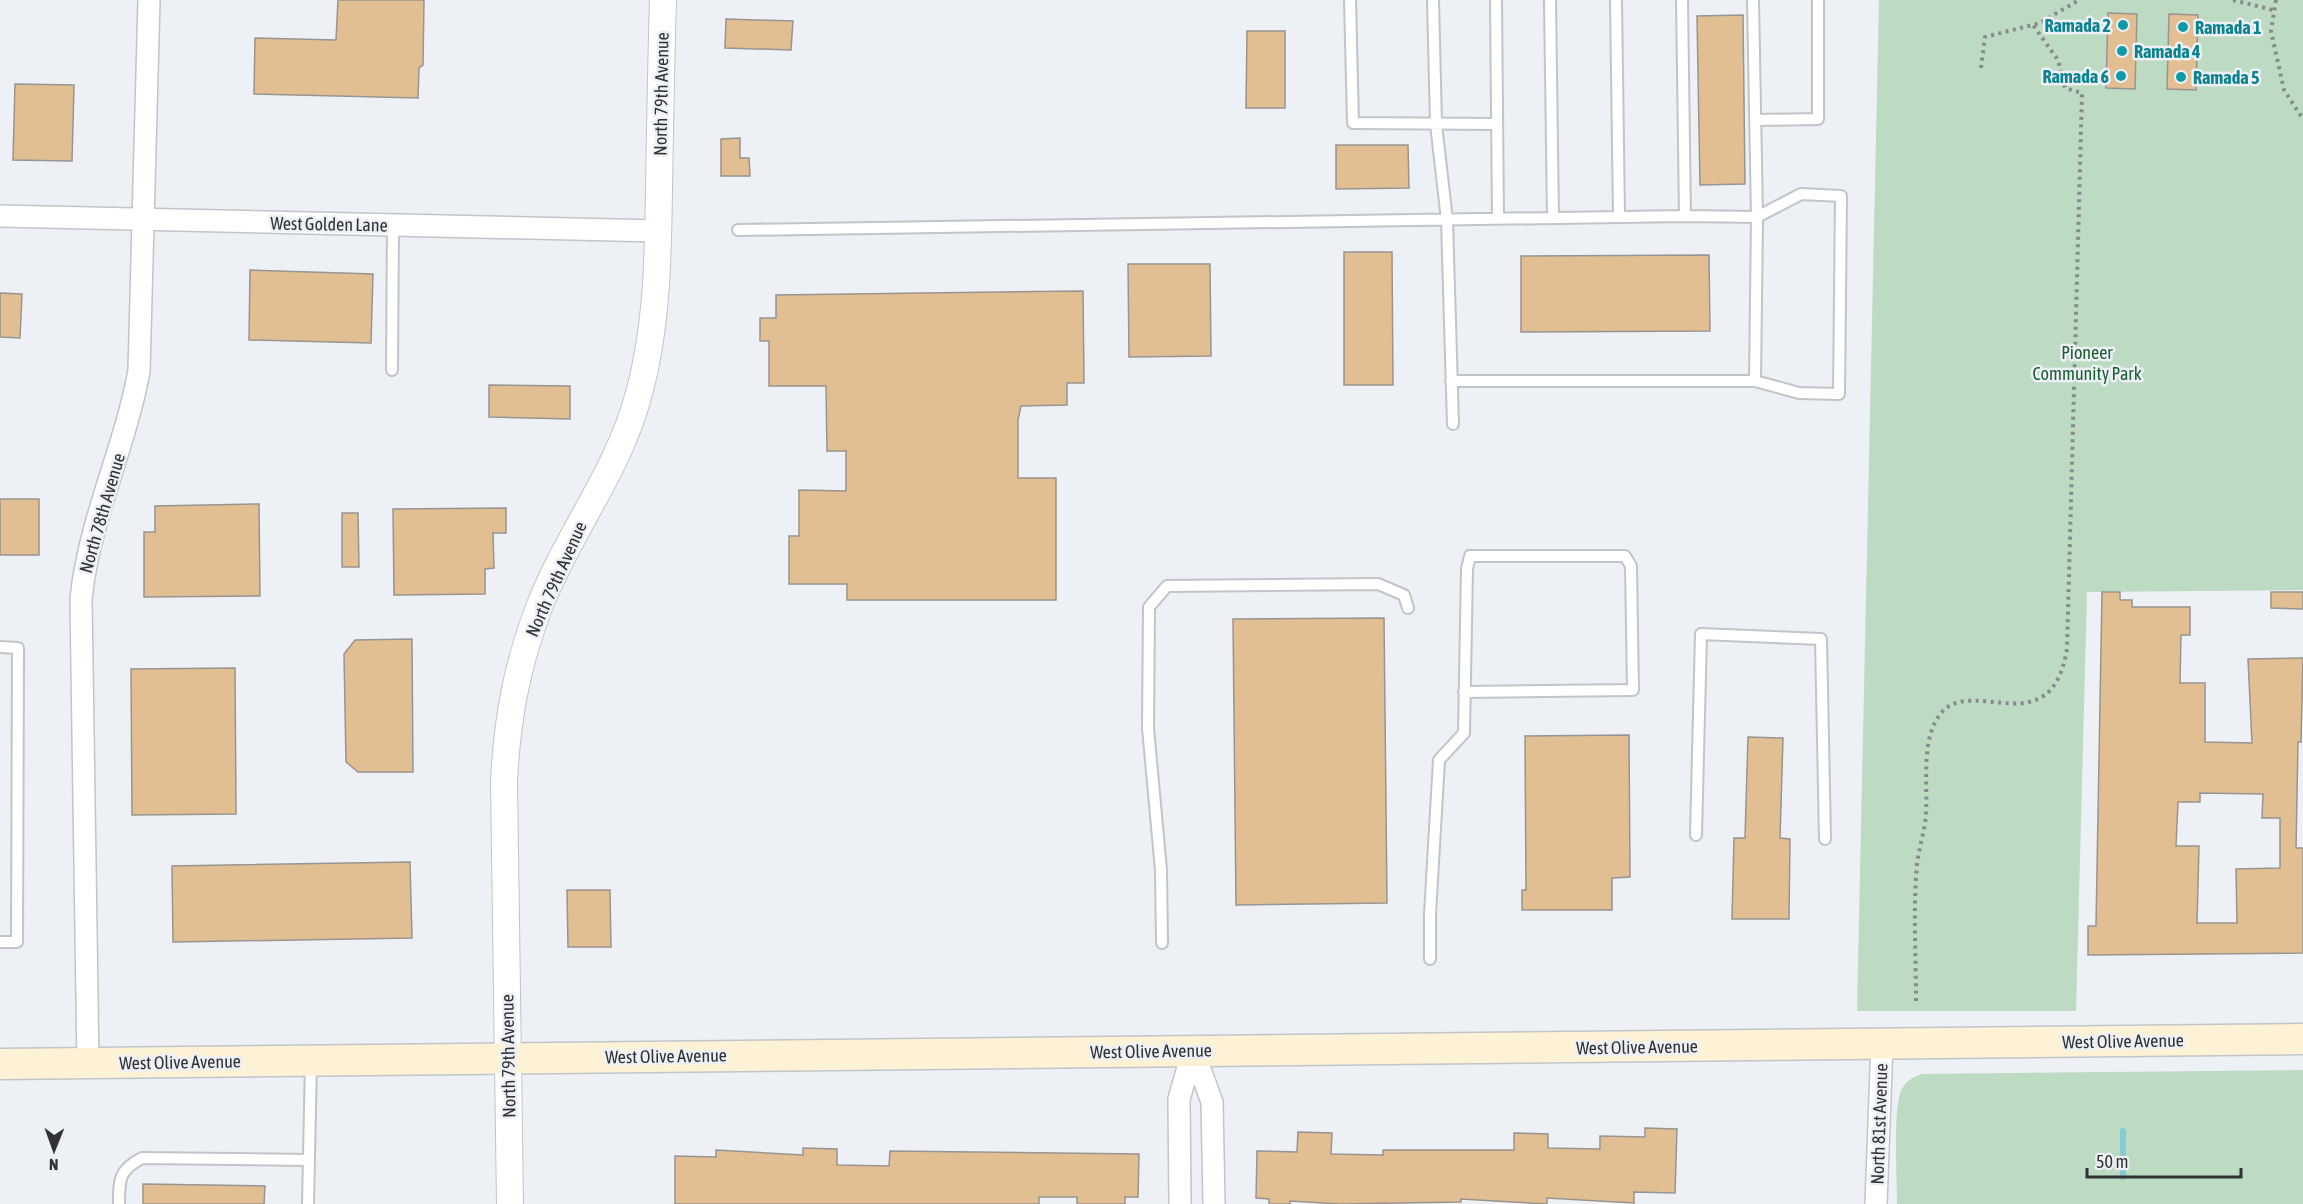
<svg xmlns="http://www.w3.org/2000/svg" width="2303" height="1204" font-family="'Asap Condensed',sans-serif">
<rect width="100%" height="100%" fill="#edf0f5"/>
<path fill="#bddac2" d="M1879,0H2303V590L2087,592L2076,1011H1857Z
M2303,1070V1204H1897C1897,1179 1893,1110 1901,1091C1905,1081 1913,1077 1922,1074Z"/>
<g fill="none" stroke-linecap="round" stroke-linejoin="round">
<path stroke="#85cbd3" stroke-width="6" d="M2123,1131V1177"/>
</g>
<path fill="#e2bf93" stroke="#989490" stroke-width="1.5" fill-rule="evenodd" d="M338,0H424L423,65L419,68L418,98L254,94L255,38L336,40Z
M2108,13L2137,14L2135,89L2106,88Z
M2169,14L2198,15L2196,90L2167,89Z
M1743,15L1745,184L1700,185L1697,16Z
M726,19L793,21L791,50L725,48Z
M1247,31H1285V108H1246Z
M15,84L74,85L72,161L13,160Z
M740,138V158H749L750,176H721V139Z
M1336,145H1408L1409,188L1336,189Z
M1344,252H1392L1393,385H1344Z
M1709,255L1710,331L1521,332V256Z
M1128,264H1210L1211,356L1129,357Z
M250,270L373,274L371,343L249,340Z
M1083,291L1084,383H1067V405L1021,406L1018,420V478H1056V600H847V584H789V536H799V490L846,491V451H827L826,386H769V341H760V318H776V295Z
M0,293L22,294L20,338L0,337Z
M489,385L570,386V419L489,417Z
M0,499H39V555H0Z
M259,504L260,596L144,597V532H155V506Z
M506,508V533H493L494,568L485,569V594L394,595L393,509Z
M342,513H358L359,567H342Z
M2102,592H2120V600H2132V607H2190V635H2181L2180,683H2205V742L2252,743L2248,659L2303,658L2301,742H2298L2296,848H2303V953L2088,955V926H2096ZM2200,793L2263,794L2262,818H2280V868L2236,869L2237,923H2197L2199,846H2176L2178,802H2200Z
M2271,592H2303V609L2271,608Z
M1384,618L1387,903L1236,905L1233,619Z
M412,639L413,772H358L346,762L344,654L355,640Z
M235,668L236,814L132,815L131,669Z
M1629,735L1630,877L1612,878V910H1522V890H1526L1525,736Z
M1748,737L1783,738L1780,838L1790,839L1789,919H1732L1734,838H1745Z
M410,862L412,938L173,942L172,866Z
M567,890H610L611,947H568Z
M1645,1128L1677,1129L1675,1193L1634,1192V1203L1547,1198V1204L1461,1199V1202L1340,1204L1290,1201V1204H1269V1199L1256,1198L1257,1151L1297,1152L1298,1132L1332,1133L1331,1154L1383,1155V1150H1514V1133L1548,1134V1148L1600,1149V1136L1645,1137Z
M803,1148L837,1149V1165L889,1166L890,1151L1139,1154L1138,1197H1125V1204H1077V1197H1039V1204H675V1156L716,1157V1150L803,1155Z
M143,1184L265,1186L264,1204H143Z"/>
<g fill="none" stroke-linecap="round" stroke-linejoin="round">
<defs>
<path id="service" d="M1350,0L1353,123L1497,124
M1433,0L1436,124L1447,220L1453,424
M1496,0L1498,219
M1550,0L1553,218
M1616,0L1619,217
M1753,0L1757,217L1801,194L1841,196L1839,394L1799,393L1755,381
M1756,120L1818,119V0
M738,230L1685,216L1682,0
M392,370L393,225
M1451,381H1755L1757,217L1685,216
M0,647L18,648L17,942H0
M1696,835L1701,634L1821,639L1825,839
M1162,943L1161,870L1148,728L1149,607L1167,586L1378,584L1404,595L1408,608
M1430,959V914L1439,760L1464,733L1467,569L1470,556H1625L1631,566L1633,690L1464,692
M119,1204C119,1179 119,1170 142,1158L309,1160
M308,1204L311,1061"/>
<path id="minor" d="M0,216L658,231
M1193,1050L1212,1102L1214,1204
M88,1064L81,599C89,520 125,448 139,371L149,0
M1180,1204L1179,1099L1193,1050
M1876,1204L1882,1043"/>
<path id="tertiary" d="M510,1204L504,782C507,719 517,664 540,605C568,534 618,471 638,397C657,329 658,260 659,190C660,127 661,63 663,0"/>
<path id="secondary" d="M0,1064L2303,1039"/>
</defs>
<use href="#service" stroke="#c1c4c9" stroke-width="14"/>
<use href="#minor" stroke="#c1c4c9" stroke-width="24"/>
<use href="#tertiary" stroke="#c1c4c9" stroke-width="28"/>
<use href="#secondary" stroke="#c1c4c9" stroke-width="33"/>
<path stroke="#888a8d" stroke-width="4" stroke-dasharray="3 4.5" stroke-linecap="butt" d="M2233,0L2273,10
M2276,0L2271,31L2284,90L2303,119
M1981,68L1985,37L2040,23L2079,0
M2039,373L2133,374
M1916,1001C1916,956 1913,909 1917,864C1919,847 1925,831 1926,814C1928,783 1920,737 1942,712C1974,676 2051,746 2067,649L2082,93L2065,88L2058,60L2033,25"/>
<use href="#service" stroke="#fff" stroke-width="10"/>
<use href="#minor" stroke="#fff" stroke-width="21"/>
<use href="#tertiary" stroke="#fff" stroke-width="26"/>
<use href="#secondary" stroke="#fdf2d5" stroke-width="30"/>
</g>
<g fill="#0f9aa8" stroke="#edf0f5" stroke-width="2">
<circle cx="2123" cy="25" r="6"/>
<circle cx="2183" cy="27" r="6"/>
<circle cx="2122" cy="51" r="6"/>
<circle cx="2121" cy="76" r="6"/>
<circle cx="2181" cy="77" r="6"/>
</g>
<g text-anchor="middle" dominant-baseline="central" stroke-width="5" stroke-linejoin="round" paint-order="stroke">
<g font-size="18" font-weight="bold" fill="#0d838f" stroke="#edf0f5" text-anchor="start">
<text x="2111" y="25" text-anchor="end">Ramada 2</text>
<text x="2195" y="27">Ramada 1</text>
<text x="2134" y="51">Ramada 4</text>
<text x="2109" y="76" text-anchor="end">Ramada 6</text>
<text x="2193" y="77">Ramada 5</text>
</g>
<g font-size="18" fill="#313234" stroke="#edf0f5">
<text transform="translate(661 94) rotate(-89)">North 79th Avenue</text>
<text transform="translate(329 224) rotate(1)">West Golden Lane</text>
<text transform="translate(102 513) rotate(-74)">North 78th Avenue</text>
<text transform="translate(556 579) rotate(-66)">North 79th Avenue</text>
<text transform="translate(2123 1041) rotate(-1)">West Olive Avenue</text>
<text transform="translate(1637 1047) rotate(-1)">West Olive Avenue</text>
<text transform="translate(1151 1051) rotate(-1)">West Olive Avenue</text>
<text transform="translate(508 1056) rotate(-91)">North 79th Avenue</text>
<text transform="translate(666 1056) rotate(-1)">West Olive Avenue</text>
<text transform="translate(180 1062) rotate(-1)">West Olive Avenue</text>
<text transform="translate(1879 1124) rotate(-88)">North 81st Avenue</text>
</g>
<g font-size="18" fill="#1b5f31" stroke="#edf0f5">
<text x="2087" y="352">Pioneer<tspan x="2087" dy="21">Community Park</tspan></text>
</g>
</g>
<g transform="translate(54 1150) rotate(181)" stroke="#edf0f5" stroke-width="4.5" paint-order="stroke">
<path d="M0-4.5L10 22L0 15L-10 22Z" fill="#313234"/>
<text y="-9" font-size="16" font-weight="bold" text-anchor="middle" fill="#313234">N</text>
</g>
<path d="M2087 1168v9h154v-9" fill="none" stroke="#313234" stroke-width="3"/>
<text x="2096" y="1168" font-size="18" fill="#313234" stroke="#edf0f5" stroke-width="4.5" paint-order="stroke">50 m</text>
</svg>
